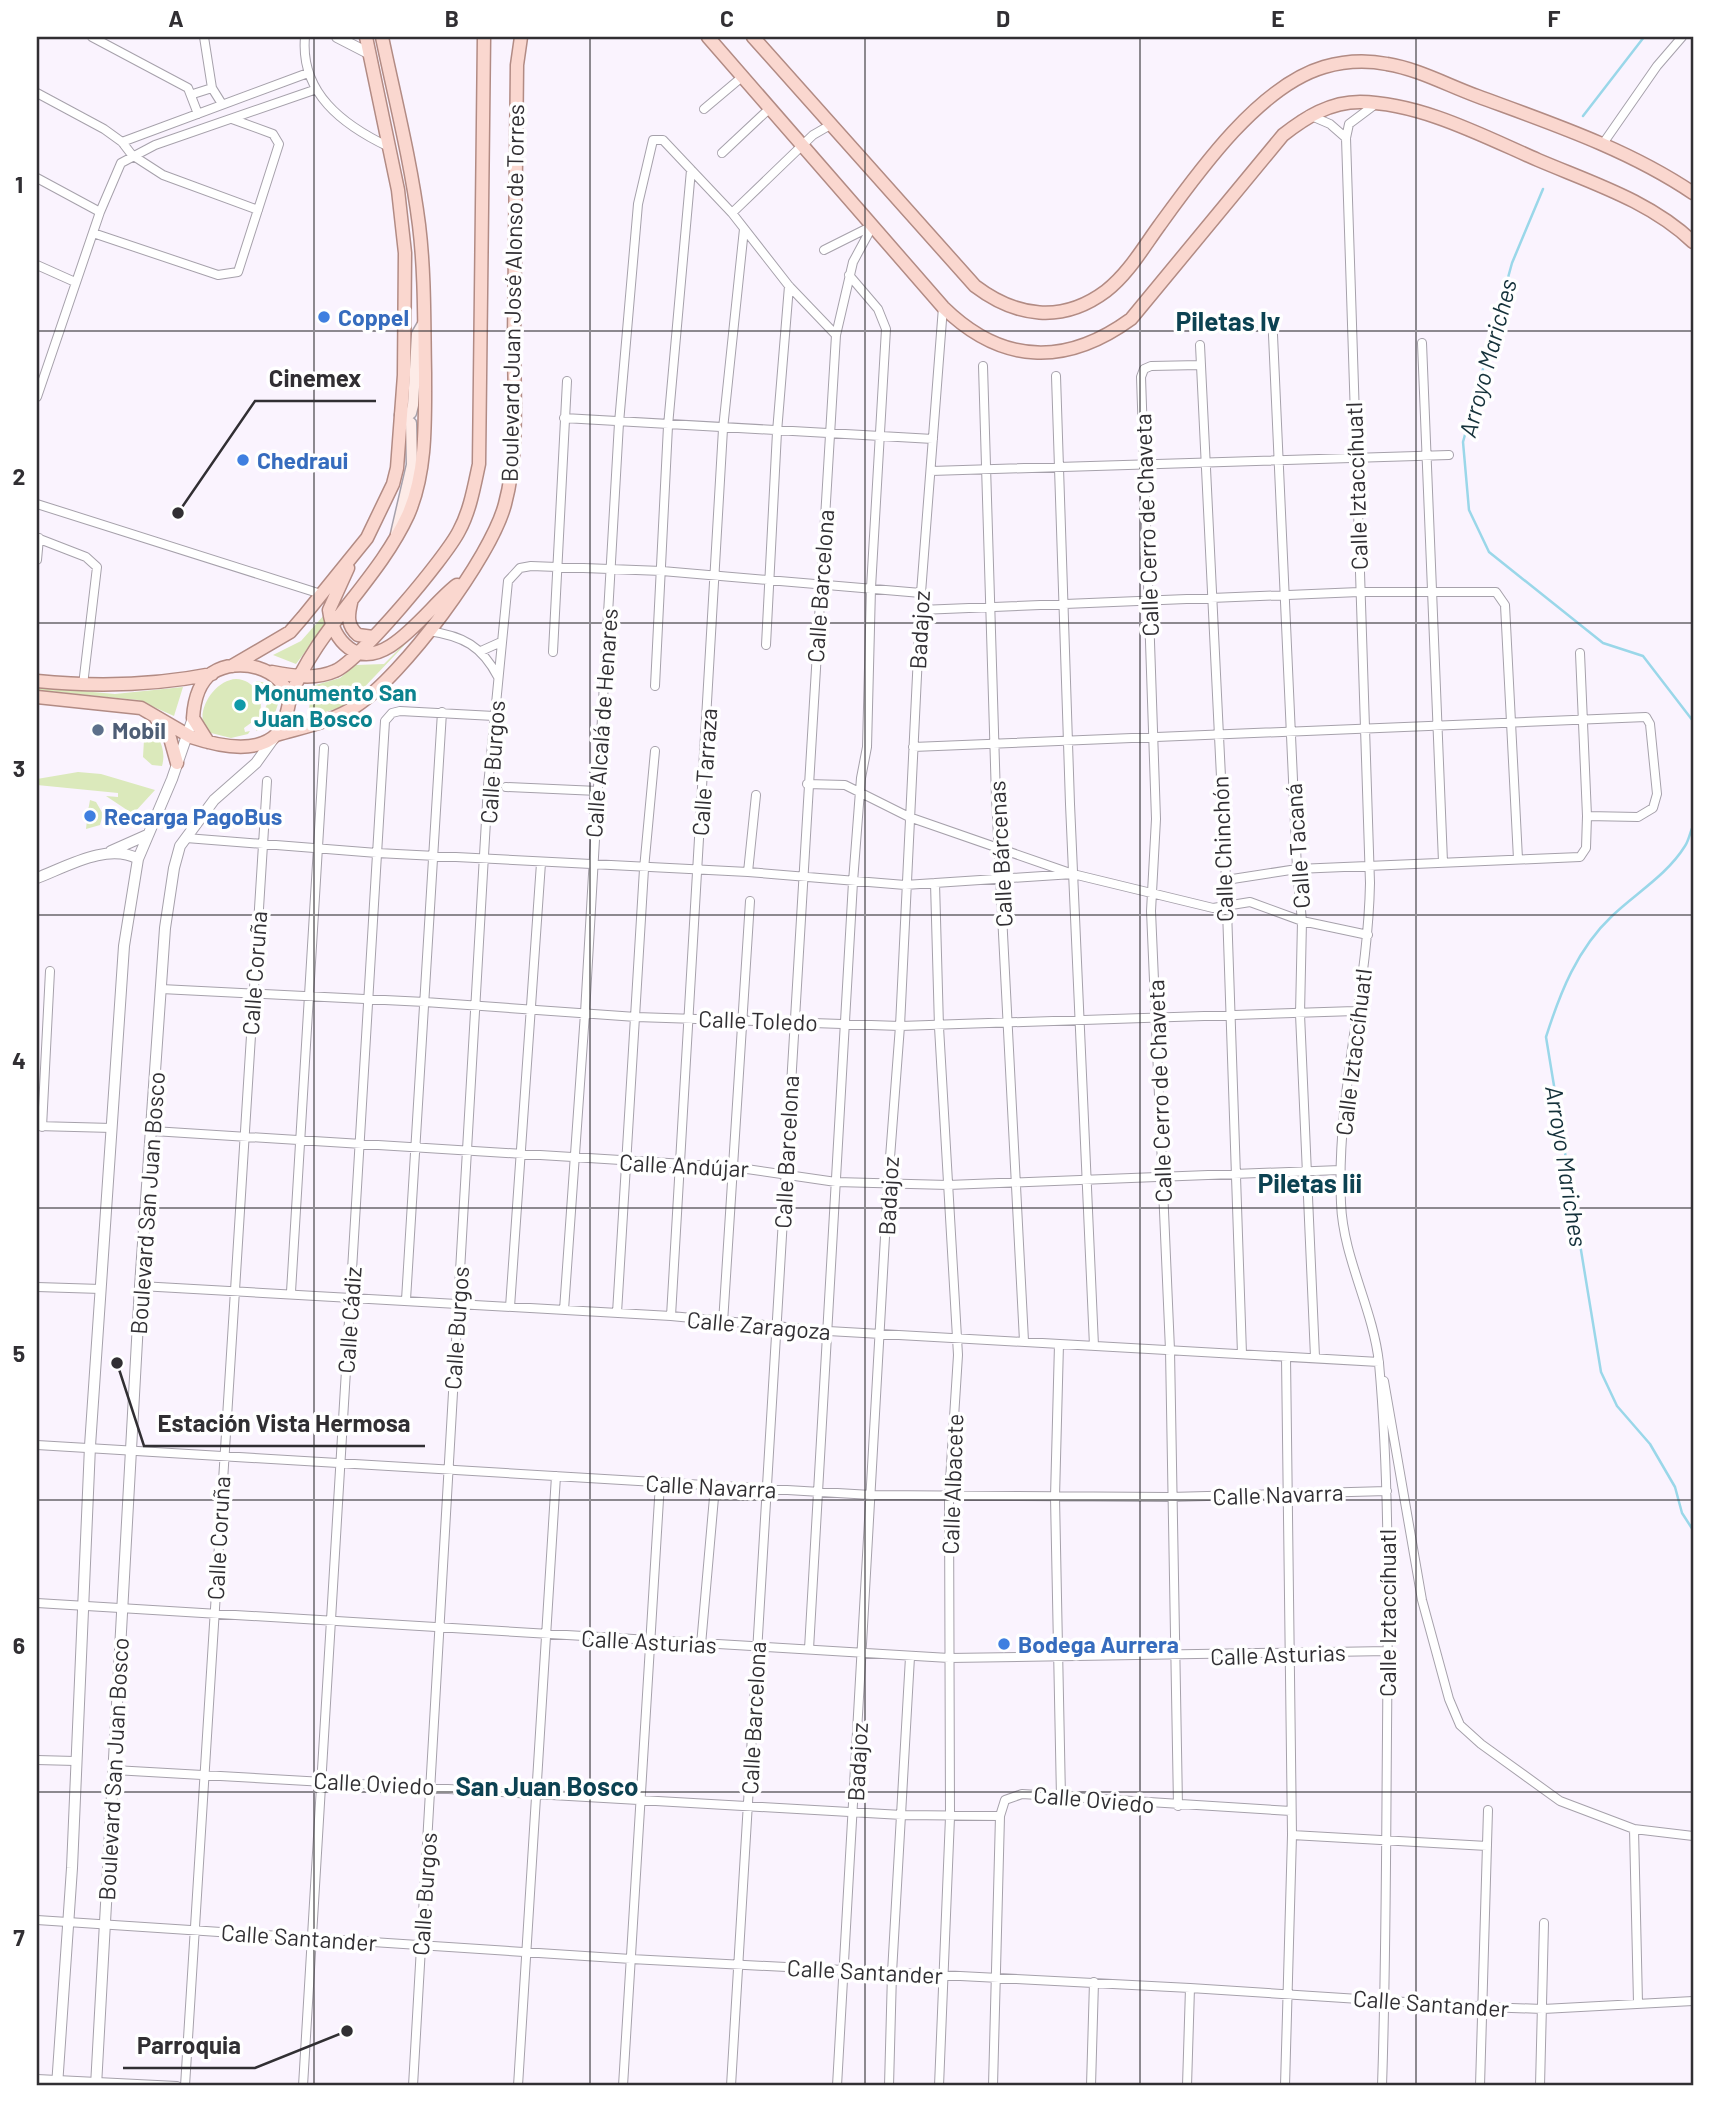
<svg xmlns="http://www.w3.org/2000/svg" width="1730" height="2123" font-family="Barlow,sans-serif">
<rect width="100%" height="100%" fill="#faf3fe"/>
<path fill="#dbe9bb" d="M441,607L353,699L342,707L308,717L312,686L340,678L356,665L384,664Z
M324,615L325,625L296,664L273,655L301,641Z
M236,679C256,680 265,700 259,717L244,728L245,732L250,731L248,734L231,738L207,732C193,713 214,680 236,679Z
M256,681L272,684L281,695L272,722L256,731L267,704Z
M37,687L115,694L183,687L174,716L138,700L37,690Z
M145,722C158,733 167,749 162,766L152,765L143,757Z
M78,772L101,774L155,790L133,814L106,796L118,797V793L37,785V779Z
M90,800L96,802L103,814L100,825L86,829L87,820H92V812L88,811Z"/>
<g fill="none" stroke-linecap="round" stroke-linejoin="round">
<path stroke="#9ad7e9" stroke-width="2.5" d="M1583,116L1644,37
M1543,189L1512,263L1463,442L1469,510L1489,552L1603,643L1643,656L1693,721
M1693,826C1690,832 1689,840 1685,846C1667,875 1636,893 1612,916C1577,949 1560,993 1546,1037L1601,1372L1617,1406L1650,1444L1675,1487L1682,1513L1693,1530"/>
<defs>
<path id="minor" d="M92,37L188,88L198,114
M204,37L212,88L222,104
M305,37C300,93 343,125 389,147
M37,93L104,129L122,142L132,155L163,175L258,210
M193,94L212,88
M1377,103L1349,124L1346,138L1370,883C1368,990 1336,1095 1341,1203C1343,1258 1373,1308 1379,1363C1390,1486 1388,1610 1387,1733C1386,1851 1386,1969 1382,2086
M704,109L742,77
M1309,115L1330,124L1346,138
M122,142L308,73
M1602,145L1657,66L1682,37
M722,153L770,108
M37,178L100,212
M732,213L813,135L832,124
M93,233L218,275L238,272L279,144L273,134L232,119
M824,250L870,227
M37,265L75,282
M1273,335L1297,869L1302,921L1300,1014L1315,1357
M1422,343L1443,862
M1200,345L1226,880L1242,1354
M983,366L996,798L1024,1341
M1056,376L1070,804L1094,1346
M37,397L100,212L121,163L155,145L314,90
M564,418L933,439
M931,471L1449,455
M37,504L321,594
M37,538L86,557L97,567L83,685
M37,560L39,538
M920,610L1359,592H1496L1505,605L1518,859
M429,631C463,636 482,646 498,677
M766,645L777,432L789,286
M481,651L501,642
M553,652L567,381
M655,686L668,426L691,170
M913,747L1646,717L1650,724L1657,794L1653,808L1638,817L1587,816
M807,784L845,785L909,817L1073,874L1213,908L1250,902L1302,921L1368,935
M506,787L598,791
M186,838L377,853L748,872L905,885L1073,874
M748,872L756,795
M1226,880L1297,869L1580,857L1586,848L1587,816L1580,653
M935,883L939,1027L958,1355L949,1496L950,1817L939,2086
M161,989L425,1002L636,1017L900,1026L1355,1011
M37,1126L112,1128
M42,1127L50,971
M153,1131L733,1167L836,1182L948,1185L1340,1170
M140,1286L671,1316L828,1331L1379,1362
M37,1287L101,1289
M291,1292L324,748
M406,1300L442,712
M510,1307L541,863
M564,1310L585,1013L619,423L638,204L653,140H663L732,213L789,286L836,335
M617,1313L644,869L655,751
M671,1316L723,429L744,229
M723,1323L750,901
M1059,1344L1055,1497L1061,1798
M1384,1381L1422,1600L1449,1699L1460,1725L1481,1744L1560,1801L1634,1829L1693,1836
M37,1445L871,1495L1170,1497L1387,1491
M37,1603L949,1658L1388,1651
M701,1645L715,1486
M809,1649L853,882L861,778L867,747L871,588L886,329L878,309L849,275
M37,1760L75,1761
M114,1770L902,1815L1000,1816
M1178,1806L1170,1350L1151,911L1156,819L1141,377L1144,369L1151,366L1200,365
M1634,1829L1638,2003
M1292,1835L1487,1846
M37,1920L631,1959L1190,1988L1483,2007L1543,2009L1693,2001
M37,2079L177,2086
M185,2086L267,781
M303,2086L385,721L392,713L400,711L494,716
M413,2086L488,786L508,581L520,568L531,566L662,571L921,593
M518,2086L556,1476
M623,2086L660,1483
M731,2086L836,335L853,262L873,225
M837,2086L888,1184L900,1026L921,593L943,307
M889,2086L892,1973L910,1657
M993,2086L1000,1816L1005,1800L1022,1794L1291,1811
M1091,2086L1094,1982
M1187,2086L1190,1988
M1285,2086L1292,1835L1286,1357
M1480,2086L1488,1810
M1540,2086L1544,1923"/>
<path id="tertiary" d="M337,37L370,54
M111,851L147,835
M37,878C66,867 108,842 138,859
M57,2086L72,1868L90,1446L124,946L138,859L172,779L193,718
M96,2086L140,1286L165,928L174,868L180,846L214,800L256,763L276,735"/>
<path id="secondary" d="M402,420L411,413L413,405L417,334L424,322
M396,534L412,465L411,423L400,415"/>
<path id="primary" d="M708,37L943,307C1001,364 1065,367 1131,319L1283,135C1306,117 1330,102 1360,102C1421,103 1483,136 1538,160C1592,183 1650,201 1693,242
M753,37L975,286C1016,317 1062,324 1106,291C1128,274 1143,248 1159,226C1198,172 1259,86 1324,67C1345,61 1366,60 1387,64C1418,69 1447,85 1477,96C1550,123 1628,149 1693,193
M348,568L329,610C331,625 337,639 349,648C385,675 430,604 457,585
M351,603C348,616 347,626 358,635L373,637
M232,666L290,632L303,617L367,538L393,484L397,468L404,375L405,253L398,190L366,37
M272,672C293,676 315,680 335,671C359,661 446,557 459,531C470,511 474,487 479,464L484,37
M37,681C97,687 152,686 212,674
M37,697L141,708L191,737C215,745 256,755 277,734C285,725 288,709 290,698C281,668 239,656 212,673C198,683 194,702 193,718L208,742
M290,698C316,629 377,582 408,515C427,472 425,420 425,373C424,324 425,274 419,225C411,162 395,99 382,37
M156,718L170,738L177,763
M276,735C303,727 332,722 356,706C402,676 491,558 505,504C519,452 514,394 514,340C515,249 516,157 517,65L521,37"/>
</defs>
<use href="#minor" stroke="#a6a1ab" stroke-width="10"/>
<use href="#tertiary" stroke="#a6a1ab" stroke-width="12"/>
<use href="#secondary" stroke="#a6a1ab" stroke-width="13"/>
<use href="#primary" stroke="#b28b84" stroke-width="15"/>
<use href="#minor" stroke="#fff" stroke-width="8"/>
<use href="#tertiary" stroke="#fff" stroke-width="10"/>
<use href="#secondary" stroke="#fdebe7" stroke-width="10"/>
<use href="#primary" stroke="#fad7cf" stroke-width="12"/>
</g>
<path fill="none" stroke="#312f33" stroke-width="2" stroke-opacity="0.55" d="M314,37V2086M590,37V2086M865,37V2086M1140,37V2086M1416,37V2086M37,331H1693M37,623H1693M37,915H1693M37,1208H1693M37,1500H1693M37,1792H1693"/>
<g fill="#3f7fe0" stroke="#fff" stroke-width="2.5">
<circle cx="324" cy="317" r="7"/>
<circle cx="243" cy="460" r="7"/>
<circle cx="90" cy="816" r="7"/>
<circle cx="1004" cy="1644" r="7"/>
</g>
<circle fill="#0f9aa8" stroke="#fff" stroke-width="2.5" cx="240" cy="705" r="7"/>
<circle fill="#5c6f8a" stroke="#fff" stroke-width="2.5" cx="98" cy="730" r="7"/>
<g text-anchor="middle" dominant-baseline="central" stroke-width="7" stroke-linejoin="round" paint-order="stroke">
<g font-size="23" fill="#312f33" stroke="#fff">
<text transform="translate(512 293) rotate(-89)">Boulevard Juan José Alonso de Torres</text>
<text transform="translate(1356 486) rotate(-92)">Calle Iztaccíhuatl</text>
<text transform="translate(1146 525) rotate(-92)">Calle Cerro de Chaveta</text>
<text transform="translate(820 586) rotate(-86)">Calle Barcelona</text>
<text transform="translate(919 630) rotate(-87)">Badajoz</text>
<text transform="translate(601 723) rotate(-86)">Calle Alcalá de Henares</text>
<text transform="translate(492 762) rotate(-86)">Calle Burgos</text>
<text transform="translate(704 772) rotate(-86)">Calle Tarraza</text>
<text transform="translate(1297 846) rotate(-94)">Calle Tacaná</text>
<text transform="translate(1222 849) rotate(-92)">Calle Chinchón</text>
<text transform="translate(1000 854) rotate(-93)">Calle Bárcenas</text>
<text transform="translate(254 973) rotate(-86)">Calle Coruña</text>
<text transform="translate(758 1020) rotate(2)">Calle Toledo</text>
<text transform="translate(1353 1052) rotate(-83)">Calle Iztaccíhuatl</text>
<text transform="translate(1159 1091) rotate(-92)">Calle Cerro de Chaveta</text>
<text transform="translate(786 1152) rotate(-87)">Calle Barcelona</text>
<text transform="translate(684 1165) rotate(3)">Calle Andújar</text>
<text transform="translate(888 1196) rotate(-87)">Badajoz</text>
<text transform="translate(147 1203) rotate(-86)">Boulevard San Juan Bosco</text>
<text transform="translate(349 1320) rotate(-86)">Calle Cádiz</text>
<text transform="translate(759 1325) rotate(5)">Calle Zaragoza</text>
<text transform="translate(456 1328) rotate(-86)">Calle Burgos</text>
<text transform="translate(952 1484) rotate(-88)">Calle Albacete</text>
<text transform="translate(711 1486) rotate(3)">Calle Navarra</text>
<text transform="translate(1278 1494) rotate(-2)">Calle Navarra</text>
<text transform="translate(218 1538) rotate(-87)">Calle Coruña</text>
<text transform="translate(1387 1613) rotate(-90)">Calle Iztaccíhuatl</text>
<text transform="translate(649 1641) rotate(3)">Calle Asturias</text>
<text transform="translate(1278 1654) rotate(-2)">Calle Asturias</text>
<text transform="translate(753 1718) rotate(-87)">Calle Barcelona</text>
<text transform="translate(857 1762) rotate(-87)">Badajoz</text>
<text transform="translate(113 1769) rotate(-87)">Boulevard San Juan Bosco</text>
<text transform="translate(374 1783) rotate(3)">Calle Oviedo</text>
<text transform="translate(1094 1799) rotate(5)">Calle Oviedo</text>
<text transform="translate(424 1894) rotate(-86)">Calle Burgos</text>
<text transform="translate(299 1937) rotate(4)">Calle Santander</text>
<text transform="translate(865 1971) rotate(3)">Calle Santander</text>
<text transform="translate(1431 2003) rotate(4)">Calle Santander</text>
</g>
<g font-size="23" font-weight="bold" fill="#366cbe" stroke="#fff" text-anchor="start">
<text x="338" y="317">Coppel</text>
<text x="257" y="460">Chedraui</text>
<text x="104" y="816">Recarga PagoBus</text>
<text x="1018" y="1644">Bodega Aurrera</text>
</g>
<g font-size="23" font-weight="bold" fill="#0d838f" stroke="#fff" text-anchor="start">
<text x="254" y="692">Monumento San<tspan x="254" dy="26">Juan Bosco</tspan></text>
</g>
<g font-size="23" font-weight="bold" fill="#4e5e75" stroke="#fff" text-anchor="start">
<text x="112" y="730">Mobil</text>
</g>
<g font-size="24" font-style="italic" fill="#14313a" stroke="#fff">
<text transform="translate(1487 358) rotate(-75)">Arroyo Mariches</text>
<text transform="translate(1567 1166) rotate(81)">Arroyo Mariches</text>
</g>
<g font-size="26" font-weight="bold" fill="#0c4252" stroke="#fff">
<text x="1228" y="320">Piletas Iv</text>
<text x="1310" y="1182">Piletas Iii</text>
<text x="547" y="1785">San Juan Bosco</text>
</g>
</g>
<path fill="none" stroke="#312f33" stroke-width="2.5" d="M178 513L255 401H376M117 1363L144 1446H425M347 2031L255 2068H123"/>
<g fill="#312f33" stroke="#fff" stroke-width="2.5">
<circle cx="178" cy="513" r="7"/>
<circle cx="117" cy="1363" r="7"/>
<circle cx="347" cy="2031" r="7"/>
</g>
<g font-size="24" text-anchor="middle" font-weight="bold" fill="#312f33" stroke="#fff" stroke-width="7" stroke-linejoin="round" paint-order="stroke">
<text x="315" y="387">Cinemex</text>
<text x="284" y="1432">Estación Vista Hermosa</text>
<text x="189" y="2054">Parroquia</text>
</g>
<rect width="1730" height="2123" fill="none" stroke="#ffffff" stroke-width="77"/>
<rect x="38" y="38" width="1654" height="2046" fill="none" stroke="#312f33" stroke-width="2.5"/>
<g font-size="23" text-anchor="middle" font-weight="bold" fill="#312f33">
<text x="176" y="27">A</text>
<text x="452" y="27">B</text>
<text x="727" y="27">C</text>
<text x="1003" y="27">D</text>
<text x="1278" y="27">E</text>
<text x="1554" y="27">F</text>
<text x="19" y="193">1</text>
<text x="19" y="485">2</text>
<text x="19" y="777">3</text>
<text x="19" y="1069">4</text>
<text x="19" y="1362">5</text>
<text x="19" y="1654">6</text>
<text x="19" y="1946">7</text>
</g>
</svg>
